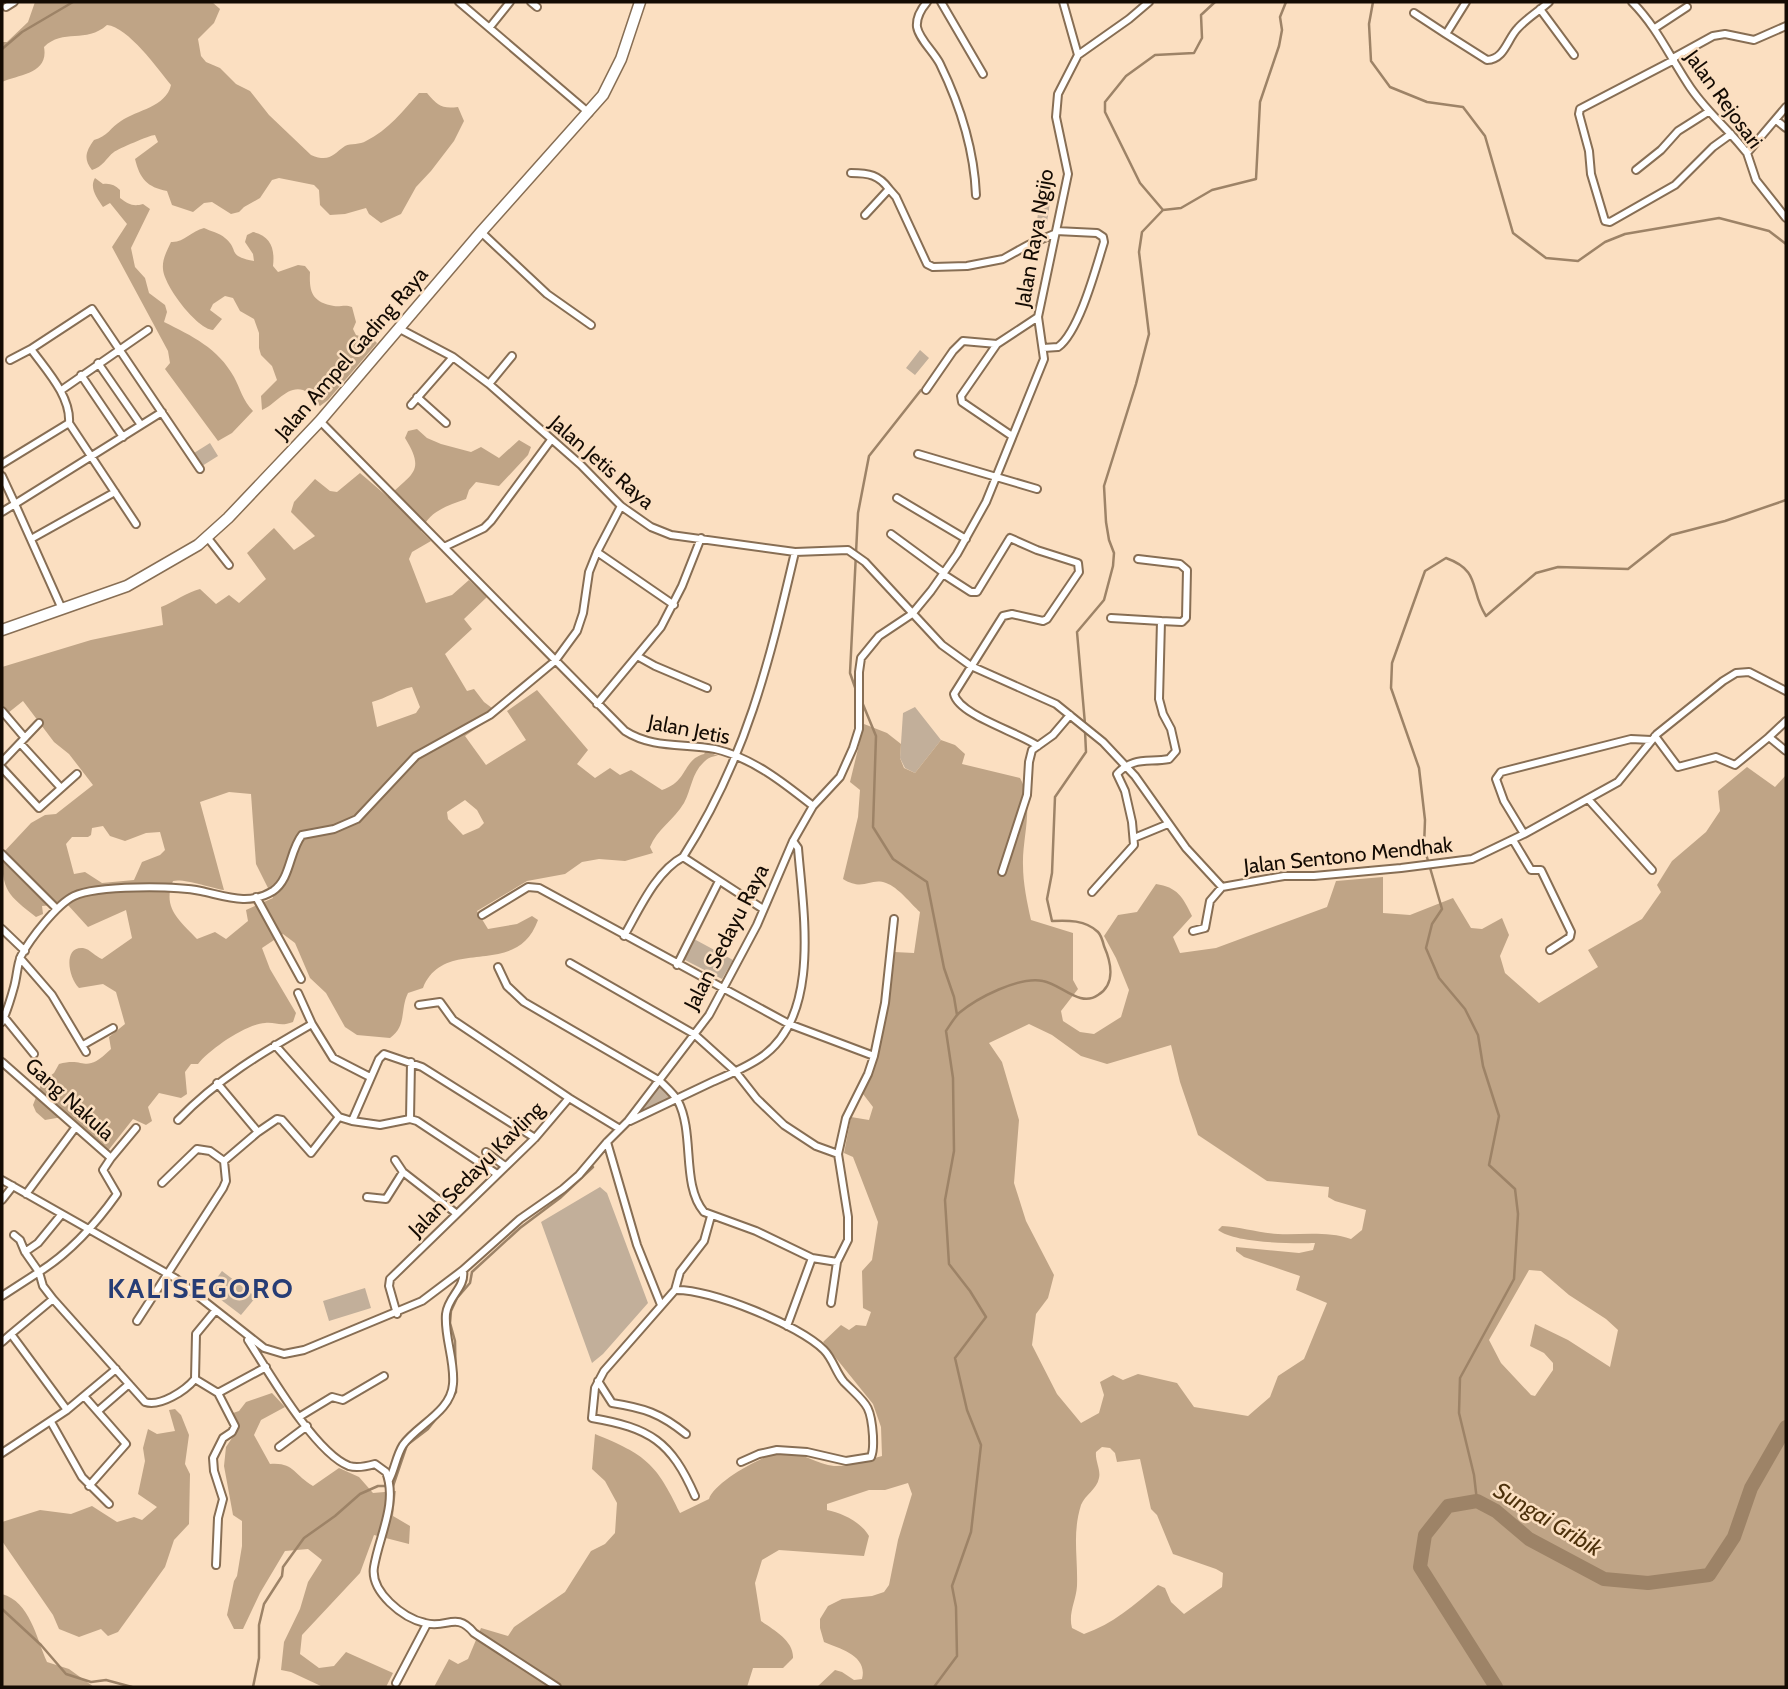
<svg xmlns="http://www.w3.org/2000/svg" width="1788" height="1689" font-family="Cabin,sans-serif">
<rect width="100%" height="100%" fill="#fbdfc1"/>
<path fill="#c2af9a" d="M1041,194L1051,196L1047,222L1037,220Z
M920,350L929,358L915,375L906,368Z
M210,443L218,456L202,466L194,453Z
M915,707L941,740L915,773L905,768L900,758L903,713Z
M694,939L733,960L722,979L683,959Z
M661,1084L673,1098L633,1118Z
M600,1187L607,1193L648,1303L603,1354L592,1363L541,1222Z
M222,1271L256,1297L241,1315L208,1290Z
M365,1288L371,1308L329,1321L323,1301Z"/>
<path fill="#bfa486" fill-rule="evenodd" d="M35,2H212L220,9L214,23L198,39L201,56L206,62L220,68L236,84L250,91L269,115L311,155C330,163 333,154 345,146C351,143 360,145 366,141C388,130 403,111 419,93H427C438,106 442,109 458,107L464,121L454,141L431,171L416,187L401,214L381,223L369,214L366,208L345,214L330,215L320,205L319,190L314,185L279,178L272,180L260,198L244,207L239,212L231,214L212,202L204,203L193,212L172,205L167,191C147,187 140,179 135,159L158,142L155,135C150,135 118,149 114,152C106,158 103,167 92,170C83,159 86,151 94,140C107,137 111,127 121,121C137,110 166,107 171,85C158,69 128,27 107,25C86,44 63,28 44,47C49,74 19,74 2,82V42H7L28,22Z
M95,178L103,184C110,183 115,185 120,190V198C128,204 133,207 143,204L150,209L131,248L135,267L145,278L149,293L165,305L167,312L164,322C192,336 218,348 234,377C240,388 243,401 253,411L232,433L218,441L165,369L170,363L168,351L112,247L127,224L110,203L103,207C97,198 89,188 95,178Z
M204,228C210,231 220,233 225,238C240,250 226,256 254,261L253,254L245,242L247,235L253,232C271,236 275,249 273,266L278,272L298,265L305,266L310,272C309,292 312,302 334,306C341,307 345,304 352,307L356,322L353,329L356,335L363,337L370,336L377,343L328,400L320,406C315,402 308,392 303,390C287,385 275,405 262,410L261,396L277,380L272,366L261,355L259,348V333L254,319L240,311L233,298L225,296L213,304L210,310L222,319L213,330C197,329 164,286 163,269C162,259 167,251 171,242C184,243 191,231 204,228Z
M417,429L427,438L441,444L471,452L481,447L499,458L519,440L531,447L528,455L499,486L476,482L469,490L466,499C447,506 429,511 421,531L431,541L412,552L409,559L426,603L452,595L469,580L487,597L464,619L472,629L445,654L467,691L474,689L484,702L492,708L493,717L465,736L486,765L526,740L507,711L537,690L588,750L577,764L595,778L610,768L620,775L631,770L662,790C689,781 682,760 704,754L706,751L718,756C711,756 708,758 703,763C692,773 691,790 684,803C674,820 657,829 650,847L653,853L625,861L599,859L582,862L565,874L527,881L477,911L488,929L517,924L532,916L538,920C516,981 445,934 423,988L408,993C400,1009 407,1026 390,1038L357,1035L345,1027L326,993L310,978L295,943L283,934L262,948L270,969L296,1013L293,1022C280,1027 277,1022 265,1023C246,1024 210,1049 198,1064H191L185,1072L187,1094L181,1098L159,1093L148,1107L152,1121L146,1125L133,1119L107,1152L68,1116L45,1120L36,1112L33,1105L42,1082L54,1073L59,1064C87,1056 83,1076 111,1049L109,1037L125,1024L116,992L103,984L79,988C68,977 63,946 83,948C90,949 96,957 102,959L132,938L126,910L88,927L67,904L42,906L43,914L36,917C8,895 2,891 2,854L31,823L45,815L56,814L93,785L69,754L54,742L23,701L8,713L2,704V667L91,640L163,625L161,607C174,602 187,592 200,589L216,604L229,595L239,603L266,579L247,553L274,528L294,550L315,536L291,512L294,502L315,479L330,491L337,492L360,473L388,497C412,473 426,472 405,438L408,431ZM412,687L420,707L416,713L377,727L372,702C387,698 397,690 412,687ZM229,792L251,794L256,864L273,898L246,910L248,921L226,939L215,932L197,939C179,920 162,908 173,881C183,878 211,888 224,890L200,802ZM465,800L477,810L484,823L479,828L463,835L448,819L447,812ZM103,826L110,836L125,841L146,833L160,832L165,850L160,855L142,862L134,880L102,883L85,872L74,874L66,844L72,837H88L91,835L92,828Z
M864,724L887,733L901,744L900,758L904,768L915,773L941,740L955,745L965,754L962,764L1020,778C1035,804 1022,837 1023,865C1023,883 1027,902 1031,920L1073,933V980L1078,989L1061,1011L1063,1021L1080,1032L1094,1034L1121,1017L1129,990L1116,958L1104,936L1118,915L1137,912L1156,884C1177,887 1183,897 1192,916L1173,937L1180,953L1216,948L1327,907L1336,881L1383,877V913L1410,915L1453,898L1471,928L1482,929L1502,918L1509,935L1500,956L1505,973L1539,1003L1598,967L1588,950L1642,919L1661,892L1657,885L1672,861L1706,832L1720,811L1718,791L1747,767L1775,787L1786,775V1687H817L835,1670L842,1672L854,1680L862,1679C868,1656 841,1649 824,1642L820,1628V1619L828,1606L842,1599L872,1596L884,1592L889,1585L898,1540L912,1494L908,1483L885,1490H869L827,1504V1510C842,1513 861,1522 869,1536L864,1556L779,1550L762,1560L755,1583L761,1621C774,1630 794,1641 793,1658L783,1668H753L747,1687H434L449,1659L458,1664L468,1659L481,1628L508,1636L514,1627L565,1592L591,1551L605,1544L615,1533L617,1503L605,1481L592,1469L595,1434C646,1455 656,1463 680,1513L709,1499C714,1482 763,1455 781,1452C799,1450 817,1465 834,1466C848,1467 867,1460 882,1456L881,1427L873,1404L823,1342L841,1325L849,1330L856,1325L866,1326L871,1312L863,1308L862,1271L872,1260L878,1222L853,1157L844,1153L851,1117L869,1120L873,1107L863,1094C873,1066 882,1037 888,1008C891,989 887,970 894,952L914,953L920,912C911,904 898,887 886,883C870,877 864,892 843,879L858,817L860,790L850,782ZM1029,1024L1052,1035L1081,1056L1107,1064L1171,1045L1180,1082L1198,1135L1267,1181L1329,1187L1328,1197L1335,1201L1366,1210L1362,1230L1351,1239C1327,1231 1303,1235 1278,1234C1259,1233 1241,1227 1222,1226L1218,1230C1234,1243 1293,1244 1315,1243L1313,1250L1299,1253L1236,1247V1251L1244,1257L1300,1276L1296,1290L1327,1303L1304,1359L1278,1376L1270,1397L1248,1416L1194,1407L1177,1383L1138,1374L1123,1380L1113,1375L1100,1382L1104,1395L1099,1413L1081,1423L1057,1394L1032,1345L1036,1314L1048,1298L1054,1275L1026,1221L1014,1183L1019,1120L1002,1062L989,1043ZM1529,1270L1541,1271L1569,1295L1606,1319L1618,1330L1610,1367L1568,1340L1535,1324L1530,1346L1544,1353L1553,1363V1370L1535,1396L1531,1395L1501,1363L1489,1340ZM1102,1447L1110,1448L1115,1453L1117,1462L1140,1459L1151,1509L1157,1515L1173,1554L1216,1569L1223,1573L1222,1587L1184,1614L1171,1602L1165,1588L1158,1585C1134,1605 1113,1624 1084,1634L1072,1628C1068,1613 1076,1601 1077,1586C1078,1556 1072,1534 1081,1505C1085,1495 1097,1489 1099,1478C1101,1470 1095,1461 1096,1452Z
M272,1393L285,1407L261,1420L254,1435L270,1464C294,1462 294,1475 313,1486L339,1468L359,1477L373,1493L396,1491L393,1516L410,1526L409,1544L374,1535L360,1573L302,1635L300,1654L319,1668L334,1666L346,1652L393,1673L386,1687H323L291,1672L281,1670L284,1642L300,1609L308,1582L322,1560L308,1549L285,1551L260,1593L243,1629H234L227,1615L234,1581L237,1576L242,1546V1521L233,1515L224,1466L226,1447L238,1429L233,1413L239,1411L246,1402Z
M175,1409L181,1415L189,1435L185,1464L190,1474L189,1524L174,1540L165,1567L118,1632L108,1636L101,1629L79,1637L59,1629L53,1615L2,1541V1522L40,1510L71,1514L92,1506L117,1522L134,1517L142,1520L157,1507L138,1494L145,1461L143,1448L148,1429L157,1434L175,1431L169,1410Z
M2,1594C30,1602 36,1637 47,1662L69,1669L94,1687H2Z"/>
<g fill="none" stroke-linecap="round" stroke-linejoin="round">
<path stroke="#9d8367" stroke-width="2.5" d="M1373,2L1369,24L1371,61L1390,87L1427,102L1463,107L1485,136L1513,233L1546,258L1578,261L1605,242L1625,234L1719,218L1769,231L1786,244
M2,49L22,32L73,2
M1163,210L1140,183L1105,112V102L1126,76L1155,55L1194,53L1202,38L1201,15L1215,2
M857,693L850,673L858,513L869,456L921,390
M862,702L876,736L873,827L893,859L927,882L944,968L954,997L957,1015
M1085,724L1077,632L1104,600L1113,566L1114,553L1109,540L1106,522L1104,486L1136,384L1149,334L1139,252L1142,232L1163,210L1181,208L1212,190L1256,179L1260,102L1279,46L1282,30L1280,17L1286,2
M454,1395L456,1392L455,1341L450,1323L451,1311L457,1298L470,1283L472,1272L520,1228L560,1198L593,1167
M1477,1501L1474,1475L1459,1413L1460,1378L1514,1279L1518,1214L1515,1189L1489,1165L1499,1116L1483,1066L1478,1035L1465,1009L1439,978L1426,948L1432,924L1442,909L1424,847L1425,820L1419,768L1391,688L1392,663L1425,571L1446,558C1482,571 1469,590 1486,616L1536,573L1558,567L1628,569L1671,535L1725,521L1786,500
M2,1609L41,1645L66,1674L91,1682L106,1680L132,1687
M253,1687L259,1658V1625L264,1604L282,1576L283,1567L304,1538L335,1516L360,1494L378,1486H393L407,1445L428,1429L439,1415
M934,1687L957,1656L956,1607L952,1586L971,1532L981,1445L967,1410L955,1358L986,1317L970,1291L949,1264L945,1200L954,1151L953,1078L946,1031C950,1025 954,1018 959,1013C977,998 1019,976 1043,981C1061,984 1080,1008 1098,995C1116,984 1111,962 1104,946C1103,942 1101,935 1098,932C1086,920 1067,920 1052,921L1047,899L1052,873L1055,797L1086,752L1085,731"/>
<path stroke="#9d8367" stroke-width="14" d="M1496,1687L1420,1567L1425,1535L1448,1506L1477,1501L1496,1511L1529,1539L1604,1579L1648,1583L1709,1575L1734,1537L1751,1488L1786,1427"/>
<defs>
<path id="street" d="M459,2L589,113
M531,2L537,7
M927,2C922,8 916,18 917,27C919,39 934,52 940,64C960,105 974,148 976,195
M941,2L983,74
M1063,2L1078,55
M1466,2L1446,34L1487,60C1505,59 1507,39 1518,28C1527,18 1539,11 1549,2
M1632,2C1656,26 1669,55 1688,84C1703,108 1724,125 1742,147L1747,153L1756,180L1786,218
M6,7L14,2
M1540,9L1574,55
M1414,13L1446,34
M490,27L510,2
M1655,28L1687,7
M1673,58L1713,36L1725,34L1754,40L1786,26
M1674,60L1580,109L1579,114L1589,151L1591,174L1605,221L1610,222L1675,185L1713,147L1731,134
M1776,120L1786,128
M1747,153L1786,107
M1636,170L1661,150L1678,131L1708,112
M851,173C869,173 879,175 889,189
M865,215L889,189L896,197L927,264L933,267L967,266L1003,259L1028,245L1054,234
M481,232L547,294L591,325
M398,328L453,357L489,384L581,465L621,506L651,527L671,535L795,552L848,550L865,562L942,645L971,666L1056,704L1103,742L1135,776L1186,848L1222,887L1284,876H1314L1401,868L1472,859L1524,834L1618,782L1657,734L1723,681L1736,673L1749,672L1786,691
M1043,348L1058,347C1079,332 1096,268 1104,242L1103,237L1097,233L1056,231
M31,349L92,309L200,469
M10,360L31,349C46,370 71,396 69,423
M98,363L141,425
M81,375L123,437
M489,384L512,356
M63,389L148,330
M926,390L953,351L963,341L997,344
M417,397L446,423
M411,405L453,357
M320,421L625,731C653,749 684,743 715,749C753,758 784,783 813,806
M69,423L136,524
M1012,436L962,402L961,396L997,344L1038,317
M918,454L1037,489
M2,464L69,423
M2,476L15,504L2,512
M897,498L966,539
M621,506L597,552L674,605
M891,534L944,573
M207,537L229,565
M31,539L115,492
M444,547L484,528L491,521L551,440
M943,574L971,592H977L1010,538L1037,550L1078,563L1079,572L1047,619L1043,621L1012,614L1003,616L954,694C959,715 1018,732 1038,746
M62,609L15,504L162,412
M1111,618L1161,621
M637,656L655,666L707,688
M597,704L661,627L682,586L701,538
M2,711L25,738
M1786,721L1769,737L1786,751
M1655,736L1678,767L1716,757L1735,765L1769,737
M20,743L61,788
M2,762L39,723
M2,768L39,808L77,774
M1588,799L1652,870
M1524,834L1504,801L1496,779L1501,772L1631,739L1651,740
M1134,838L1168,824
M1513,840L1531,870H1541L1571,932L1570,937L1550,950
M2,854L57,909
M1002,872L1027,795L1029,762L1032,750L1053,735L1070,715
M1092,892L1134,845L1132,822L1125,791L1117,774C1133,756 1149,763 1169,759L1176,751L1171,729L1163,714L1159,699L1161,621L1182,622L1186,618L1187,570L1180,564L1138,559
M256,897L301,979
M763,909L683,857C746,759 769,663 795,552
M482,915L528,887L539,888L789,1024L874,1056L868,1074L846,1118L838,1154
M2,929L25,951
M1193,931L1205,928L1210,901L1222,887
M624,936C639,910 656,871 683,857
M20,958L52,995L86,1052
M570,963L694,1034L735,1071L757,1099L784,1125L816,1146L838,1154L848,1217V1240L837,1262L831,1303
M677,965L719,881
M498,967L507,986L524,1002L660,1081C666,1087 674,1094 678,1101C695,1134 681,1185 704,1212L756,1231L812,1258L837,1262
M298,993L312,1024
M419,1005L440,1002L453,1020L569,1098
M4,1017L34,1054
M2,1022C7,1011 11,998 14,987C17,977 17,965 21,956C30,939 57,904 74,896C97,885 175,886 201,891C225,896 249,906 273,891C291,879 289,851 302,835L334,829L357,819L416,756L490,715L555,661L577,631L583,613L589,572L597,552
M83,1045L113,1028
M275,1045L339,1117
M874,1056L885,1003L894,919
M2,1062L111,1158L103,1170L117,1194C95,1225 71,1252 39,1272L43,1286L53,1299L145,1402C160,1407 185,1391 195,1379L196,1334L215,1311
M217,1083L258,1132
M339,1117L352,1121L379,1059L384,1054L422,1067L535,1138
M410,1119L411,1062
M178,1120C217,1079 263,1052 312,1024L333,1058L370,1077
M352,1121L380,1125L410,1119L417,1121L497,1174
M630,1121C657,1108 685,1095 712,1082C728,1075 745,1068 760,1058C822,1017 803,911 798,848L793,841
M607,1142L637,1245L661,1305
M486,1152L505,1166
M111,1158L136,1128
M395,1160L403,1172L457,1214
M2,1180L175,1278L264,1348L284,1354L304,1350L422,1301L463,1270L520,1219L563,1189L579,1175L607,1142L628,1121L709,1015L757,925L793,841L813,806L840,777L853,748L859,729V672L861,658L879,636L912,614L931,591L957,554L986,502L1044,359L1038,317L1068,174L1056,117L1058,94L1078,55L1129,19L1149,2
M162,1183L197,1149L210,1151L224,1161
M26,1194L75,1128
M367,1197L386,1199L403,1172
M2,1200L13,1186
M14,1235L20,1240L25,1252L38,1243L61,1215
M675,1290L680,1272L704,1241L711,1216
M2,1296L39,1272L25,1252
M53,1299L11,1334L67,1410
M397,1314L389,1286L390,1279L535,1138L569,1098L620,1129
M137,1321L223,1188L226,1181L224,1161L258,1132L277,1119L282,1120L311,1153L339,1117
M787,1326L812,1258
M248,1340C268,1371 315,1453 349,1466C356,1468 368,1466 375,1464L386,1472C398,1503 379,1536 374,1567C370,1592 403,1618 425,1623C447,1629 456,1611 474,1633L557,1687
M2,1342L11,1334
M195,1379L218,1393L235,1426L232,1432L223,1438L213,1458L214,1471L223,1499L218,1518L216,1565
M598,1381L612,1403C644,1408 660,1413 686,1434
M218,1393L266,1367
M84,1396L126,1444L89,1486
M98,1411L129,1384
M299,1417L332,1397L343,1400L384,1376
M51,1422L82,1477L109,1504
M279,1447L307,1426
M2,1453L67,1410L116,1369
M389,1480C395,1469 396,1456 403,1445C417,1425 451,1412 453,1384C455,1360 444,1337 446,1314C448,1296 466,1288 463,1270
M695,1496C671,1441 650,1428 592,1418L595,1388L604,1371L675,1290C711,1289 799,1325 824,1350C833,1359 836,1373 844,1382C866,1404 871,1404 873,1436C873,1444 874,1450 871,1457L846,1461L807,1452L777,1450L759,1454L741,1462
M396,1683L427,1624"/>
<path id="secondary" d="M2,630L127,586L198,545L228,518L320,421L481,232L603,95L621,59L640,2"/>
</defs>
<use href="#street" stroke="#876e54" stroke-width="10"/>
<use href="#secondary" stroke="#876e54" stroke-width="13"/>
<use href="#street" stroke="#fff" stroke-width="6"/>
<use href="#secondary" stroke="#fff" stroke-width="10"/>
</g>
<g text-anchor="middle" dominant-baseline="central" stroke-width="5" stroke-linejoin="round" paint-order="stroke">
<g font-size="21" fill="#140b03" stroke="#fbdfc1">
<text transform="translate(1724 99) rotate(54)">Jalan Rejosari</text>
<text transform="translate(1034 238) rotate(-80)">Jalan Raya Ngijo</text>
<text transform="translate(351 353) rotate(-49)">Jalan Ampel Gading Raya</text>
<text transform="translate(602 462) rotate(41)">Jalan Jetis Raya</text>
<text transform="translate(689 729) rotate(11)">Jalan Jetis</text>
<text transform="translate(1348 855) rotate(-6)">Jalan Sentono Mendhak</text>
<text transform="translate(726 937) rotate(-63)">Jalan Sedayu Raya</text>
<text transform="translate(70 1099) rotate(42)">Gang Nakula</text>
<text transform="translate(476 1169) rotate(-45)">Jalan Sedayu Kavling</text>
</g>
<g font-size="23" font-style="italic" fill="#4d310b" stroke="#fbdfc1">
<text transform="translate(1548 1519) rotate(31)">Sungai Gribik</text>
</g>
<g font-size="28" font-weight="bold" letter-spacing="2" fill="#273d75" stroke="#fbdfc1">
<text x="201" y="1288">KALISEGORO</text>
</g>
</g>
<rect width="1788" height="1689" fill="none" stroke="#140b03" stroke-width="7"/>
</svg>
